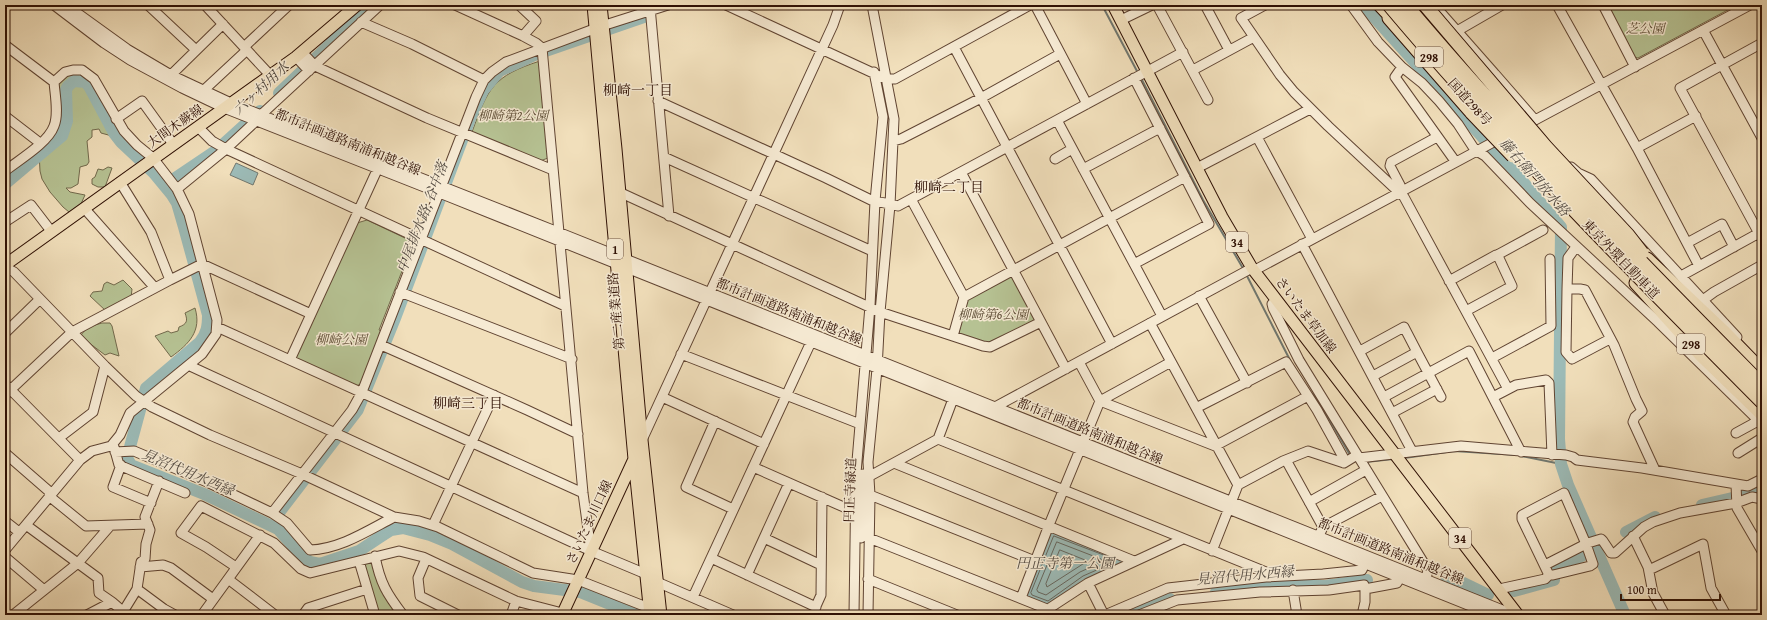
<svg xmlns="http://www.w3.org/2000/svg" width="1767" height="620" font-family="'Gentium Book Plus','Noto Serif JP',serif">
<rect width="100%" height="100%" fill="#f1dfbb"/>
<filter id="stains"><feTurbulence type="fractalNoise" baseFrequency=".005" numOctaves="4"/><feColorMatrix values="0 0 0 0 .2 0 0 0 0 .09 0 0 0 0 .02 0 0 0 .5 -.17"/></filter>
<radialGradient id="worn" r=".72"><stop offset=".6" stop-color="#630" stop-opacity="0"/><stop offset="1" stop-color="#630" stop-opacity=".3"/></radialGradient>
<path fill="#b6c293" stroke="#72694c" d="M1605,5H1737L1638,58L1633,57Z
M540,61L548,158L540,161L472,132C488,88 493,76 540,61Z
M68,74H82C93,84 113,118 116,133L112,136L101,133L99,129L92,130V137L87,141L89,162L87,165L80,167L78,184L71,188H66L70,192L85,195L80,206L69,212L63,207L50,192L42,179L40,171L39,152L43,146L53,138L56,132L57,93L59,81Z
M108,167L112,168L105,187H98L92,184V179L95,177L98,169L103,170Z
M367,220L407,239L411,248L379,330L381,331L361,384L356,386L296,359L295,354L357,223Z
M1011,275L1035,317L1034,321L989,344L960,334L959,332L967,299Z
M123,280L132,289L131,298L106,311L90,296L93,292L102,291L104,284L107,282L114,285Z
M195,308C202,331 189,344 171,357L155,336L168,331L171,333L178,331L179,327C187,324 188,321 185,313Z
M102,323H110L112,326L119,356L110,353L105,355L80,336L88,327Z
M371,561L374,563L400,615H378L364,565L365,563Z"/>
<path fill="#9cbbb7" stroke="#70776f" d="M236,163L258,173L253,185L230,175Z
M1054,531L1125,559V562L1046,605L1025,596L1050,532Z"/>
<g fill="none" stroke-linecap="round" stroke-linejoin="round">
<path stroke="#66665e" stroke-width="1" d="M1054,536L1114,559L1115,562L1083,576L1048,601L1032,595L1031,593Z
M1057,542L1101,559L1102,562L1080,572L1046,595L1038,592L1037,590Z
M1060,550L1085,560L1086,562L1047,587L1046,584Z"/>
<path stroke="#70776f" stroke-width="2" d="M1102,5L1138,73
M1141,78L1203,200L1244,270
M1246,274L1291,362
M1311,393L1318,400L1350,455
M1521,456L1561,464
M1404,458L1454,451L1517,455
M1366,462L1393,459"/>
<path stroke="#9cbbb7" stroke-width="7" d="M281,514L360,411L397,320L473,118L485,92L501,73L536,57L646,19L645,5"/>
<path stroke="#9cbbb7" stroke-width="12" d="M1363,5L1524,183L1561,227L1559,439L1561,464L1568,485L1625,615
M279,93L371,5
M5,184L62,136L67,121L66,90L68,86L74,81L85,82L89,86L114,133L121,142L153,172L172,195L177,203L184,227L208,315C208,326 207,333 200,342L146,388L127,458L131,465L204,494L278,529L301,555L310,562L320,564L359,551L380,537L391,530L403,528L430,535L452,544L522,582L534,586L580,592L637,615
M165,185L217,150L260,111
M1702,505L1741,496L1752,491L1762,492
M1626,532L1655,517
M1558,568L1582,556
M1446,577L1457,580L1488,595
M1514,591L1554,580
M1216,592L1284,585L1325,586L1367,580
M1128,615L1148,606L1170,599"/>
<defs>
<path id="minor" d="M54,5L104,43L130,60L182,88L224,108L442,194L1493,615
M66,5L127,49L171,75L231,103L558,232L1515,615
M148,5L196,50
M205,5L270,75
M455,5L523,36L536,43L542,48L583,493L591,551
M519,5L536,21L523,36
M726,5L886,79H895L1030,5
M1035,5L1087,104
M1157,5L1208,100
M1205,5L1229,50
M1265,5L1241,18L1280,75L1294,92L1328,126L1404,197L1508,389
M1351,5L1378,42L1402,67L1422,83L1439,101L1458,124L1475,150L1485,156L1530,203L1658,322L1762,424
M1434,5L1494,73L1498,89
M1557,5L1637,148L1699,266
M1603,5L1635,67
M650,7L669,216
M1121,20L1152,5
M361,22L412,44L484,80
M1703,30L1762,138
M1457,31L1502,5
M1762,43L1680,88L1762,239
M5,45L54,82
M244,47L289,5
M954,47L1112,344
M302,52L315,66L427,118L553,170
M296,57L309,71
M1402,67L1395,77L1455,161
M1193,70L1254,37
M1495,74L1535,120
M171,75L223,24
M204,90L247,50
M658,101L826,178L871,200L898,206L1183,52
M262,114L380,5
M5,116L40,143
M116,119L142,101L173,144
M1057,120L1162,316
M198,127L212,141L226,149L257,120
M1522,127L1750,5
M1257,137L1312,239
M893,141L901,139L981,98L1060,54
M1637,148L1696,116
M664,157L872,251
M1055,159L1072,149
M1571,167L1578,173L1591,179L1737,337
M1197,168L1310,109
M1083,169L1160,128
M5,171C19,160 48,143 54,126C59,114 55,95 54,82L65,72L73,70H82L94,79L124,131L137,145L153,158L177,189L189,214L217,320L216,334L202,354L130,413L120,435L111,446L92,451L80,460L5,550
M961,172L1066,369
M120,182L151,232L170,280
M177,189L226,149L565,306
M1400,191V185L1390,166L1391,162L1437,137
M619,192L880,312L983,346L990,347L1041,322
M911,199L964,297
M84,208L155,288
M5,222L31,205L51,231
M1687,243L1722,224L1734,247
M1302,244L1412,451
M1576,247L1568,258L1567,289H1580L1585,290L1614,345L1636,399L1642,411L1635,417L1633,422L1655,470
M1498,256L1499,254L1543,230
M1134,264L1209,224L1134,78
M5,267L14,272L105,366L136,396L152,407L210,435L302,474L394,517L419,521L438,527L533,573L578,580L649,608
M1255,270L1501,138
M1681,276L1759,233
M1449,281L1496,255L1498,256L1512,286L1466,311
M1567,289L1566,352L1572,359L1608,340
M400,292L572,359
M1199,296L1247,383
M1276,300L1272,304L1273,308L1299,360L1428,570L1426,579
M1703,300L1714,292L1762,265
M1150,323L1238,485L1212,551
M217,327L583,493
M5,333L40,299
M953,336L964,297L1185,177
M381,345L527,410L578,434
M1360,351L1404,327L1417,352L1373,376
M1417,352L1441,397
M681,354L860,424
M1492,358L1551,326L1550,259
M290,360L378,168
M190,366L591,551L646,574
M5,384L80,460
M5,395L72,332L170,280L202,264L311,314
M662,397L764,444
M1384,397L1469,351L1521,452
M1493,397L1516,385L1546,380L1549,383L1552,455
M1100,401L1215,446L1308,396
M1100,401L1171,362
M995,407L1252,268
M1196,408L1286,362L1317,410L1343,457L1344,463
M1392,413L1437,389
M715,421L686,487L733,509
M1736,433L1758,421
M59,438L93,412L105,366
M938,439L1276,576
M642,440L833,25L840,5
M114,447L119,465L185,493
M115,452L134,451L207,482L272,513L287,523L310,550C340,549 367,531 394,517
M5,453L51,493
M1738,453L1762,438
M1359,458L1461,446L1566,455L1573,457L1577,460L1642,468L1748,486L1762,479
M1286,460L1323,527L1319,536
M894,463L1134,561
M121,465L113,487L151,503
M753,467L855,512
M868,477L938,439L953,399
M1736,484L1737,508L1762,551
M1238,485L1283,461L1308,451L1344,463L1357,455
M870,495L1035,561
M49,496L86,526L148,524
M1309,502L1366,470
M272,513L352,410L362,392L476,97L484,80L492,72L506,62L602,26L668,5
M5,521L19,532
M26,525L98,578L99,593L112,602L127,615
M433,525L494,395
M1323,527L1382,496
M1633,536L1648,567L1653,593L1665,615
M764,538L821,565
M861,538L863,474
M869,538L1047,609
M375,556C380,583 387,594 403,615
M5,557L44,590
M711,558L816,607
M426,559L418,578L420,596L458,615
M359,561L375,615
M1545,565L1586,544L1564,493L1522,515V519L1549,575H1553L1590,566L1593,564L1586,544L1588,543L1601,539L1603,541L1611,553H1615L1644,527L1653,522L1680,513L1736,503L1752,497L1762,499
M140,567L163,565L171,568L213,599
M236,567L206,547L181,533L201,506L274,543L301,569L310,573L399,551L423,557L516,601L570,615
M1649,570L1703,544L1711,588L1726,615
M747,575L789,483
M228,579L275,615
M868,579L957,615
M657,582L733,615
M1088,583L1104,615
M137,589L164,609L175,615
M1499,589L1545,579L1549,575
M1293,590L1297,615
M693,597L811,342
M1021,598L1049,525L1100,401L1079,362
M13,615L78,563L110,526
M87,615L112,602
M121,615L137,589L141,562L145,559L146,544L150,530L145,517L159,481
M202,615L260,535
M303,615L308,608L367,589
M511,615L516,601
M812,615L821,595L822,497
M854,615L856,473L870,306L875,201L883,117L874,72
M868,615L870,495L868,462L877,369L880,312L890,205L894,119L872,5
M1039,615L1088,583L1183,539
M1105,615L1168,588L1266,577L1323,574L1362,570L1365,563
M1139,615L1177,600L1260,592L1329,590L1364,585L1365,589
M1362,615L1365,602V589L1397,583L1400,578"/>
<path id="major" d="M593,5L634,459L650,615
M601,5L616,149L642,440L661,615
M1113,5L1222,217L1252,268L1518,615
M5,265L296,57L357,5
M562,615L634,459"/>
<path id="highway" d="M1380,5L1397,23
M1415,5L1471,69
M1389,18L1472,113
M1647,259L1725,333L1762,371
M1636,283L1700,354L1762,414"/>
</defs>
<use href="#minor" stroke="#604432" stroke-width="11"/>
<use href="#major" stroke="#2f1004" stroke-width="13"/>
<use href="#highway" stroke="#2f1004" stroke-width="15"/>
<use href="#minor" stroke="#f6ead3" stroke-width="9"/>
<use href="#major" stroke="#f1dfbb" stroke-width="11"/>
<use href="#highway" stroke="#f1dfbb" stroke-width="13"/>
<defs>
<path id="highway-bridge" d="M1389,5C1506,144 1634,273 1762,402
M1406,5C1518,138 1640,261 1762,385
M1425,5L1546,147L1628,235L1642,253
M1472,113L1513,156"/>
</defs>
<use href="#highway-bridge" stroke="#2f1004" stroke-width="15" stroke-linecap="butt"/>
<use href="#highway-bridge" stroke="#f1dfbb" stroke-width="13"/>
</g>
<g text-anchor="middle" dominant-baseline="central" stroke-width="3" stroke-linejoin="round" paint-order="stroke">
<g fill="#f6ead3" stroke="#6b5142" stroke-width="1">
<rect x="1415" y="47" width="28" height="20" rx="3"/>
<rect x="1226" y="232" width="22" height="20" rx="3"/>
<rect x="607" y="239" width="16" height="20" rx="3"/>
<rect x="1677" y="334" width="28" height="20" rx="3"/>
<rect x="1449" y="528" width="22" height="20" rx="3"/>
</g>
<g font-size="12" font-weight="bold" fill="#2f1004">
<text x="1429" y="57">298</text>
<text x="1237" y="242">34</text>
<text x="615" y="249">1</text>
<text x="1691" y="344">298</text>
<text x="1460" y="538">34</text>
</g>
<g font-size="13" font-style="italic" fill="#5e4e36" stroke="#f6ead3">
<text x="1645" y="28">芝公園</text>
<text x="513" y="115">柳崎第2公園</text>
<text x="993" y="314">柳崎第6公園</text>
<text x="341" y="339">柳崎公園</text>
</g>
<g font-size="13" fill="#2f1004" stroke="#f6ead3">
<text transform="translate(1470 102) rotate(48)">国道298号</text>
<text transform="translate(175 126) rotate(-35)">大間木蕨線</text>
<text transform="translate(348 142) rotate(22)">都市計画道路南浦和越谷線</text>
<text transform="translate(1621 259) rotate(46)">東京外環自動車道</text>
<text transform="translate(616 311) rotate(-95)">第二産業道路</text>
<text transform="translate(789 311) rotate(22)">都市計画道路南浦和越谷線</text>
<text transform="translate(1306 315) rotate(53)">さいたま草加線</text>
<text transform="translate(1090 431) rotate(22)">都市計画道路南浦和越谷線</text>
<text transform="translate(850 490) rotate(-88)">円正寺緑道</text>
<text transform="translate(589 522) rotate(-65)">さいたま川口線</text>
<text transform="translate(1391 551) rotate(22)">都市計画道路南浦和越谷線</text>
</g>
<g font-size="14" font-style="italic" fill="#554c43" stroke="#f6ead3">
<text transform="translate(261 88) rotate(-43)">六ヶ村用水</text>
<text transform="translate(1535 177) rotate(49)">藤右衛門放水路</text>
<text transform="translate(422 217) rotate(-69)">中尾排水路; 谷中落</text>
<text transform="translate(188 472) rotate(23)">見沼代用水西縁</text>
<text x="1065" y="563">円正寺第一公園</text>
<text transform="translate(1245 575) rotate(-5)">見沼代用水西縁</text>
</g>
<g font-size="14" fill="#2f1004" stroke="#f6ead3">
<text x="638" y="90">柳崎一丁目</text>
<text x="949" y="187">柳崎二丁目</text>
<text x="468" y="403">柳崎三丁目</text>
</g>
</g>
<rect width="1767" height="620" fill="none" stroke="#f1dfbb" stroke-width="20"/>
<rect x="6" y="6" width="1755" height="608" fill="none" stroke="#2f1004" stroke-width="2"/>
<rect x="10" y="10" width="1747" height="600" fill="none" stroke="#2f1004"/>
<path d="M1621 594v6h99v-6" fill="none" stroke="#2f1004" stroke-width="2"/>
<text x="1627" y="594" font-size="12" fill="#2f1004" stroke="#f6ead3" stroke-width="3" paint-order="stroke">100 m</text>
<rect width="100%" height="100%" filter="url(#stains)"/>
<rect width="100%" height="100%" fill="url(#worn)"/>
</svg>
